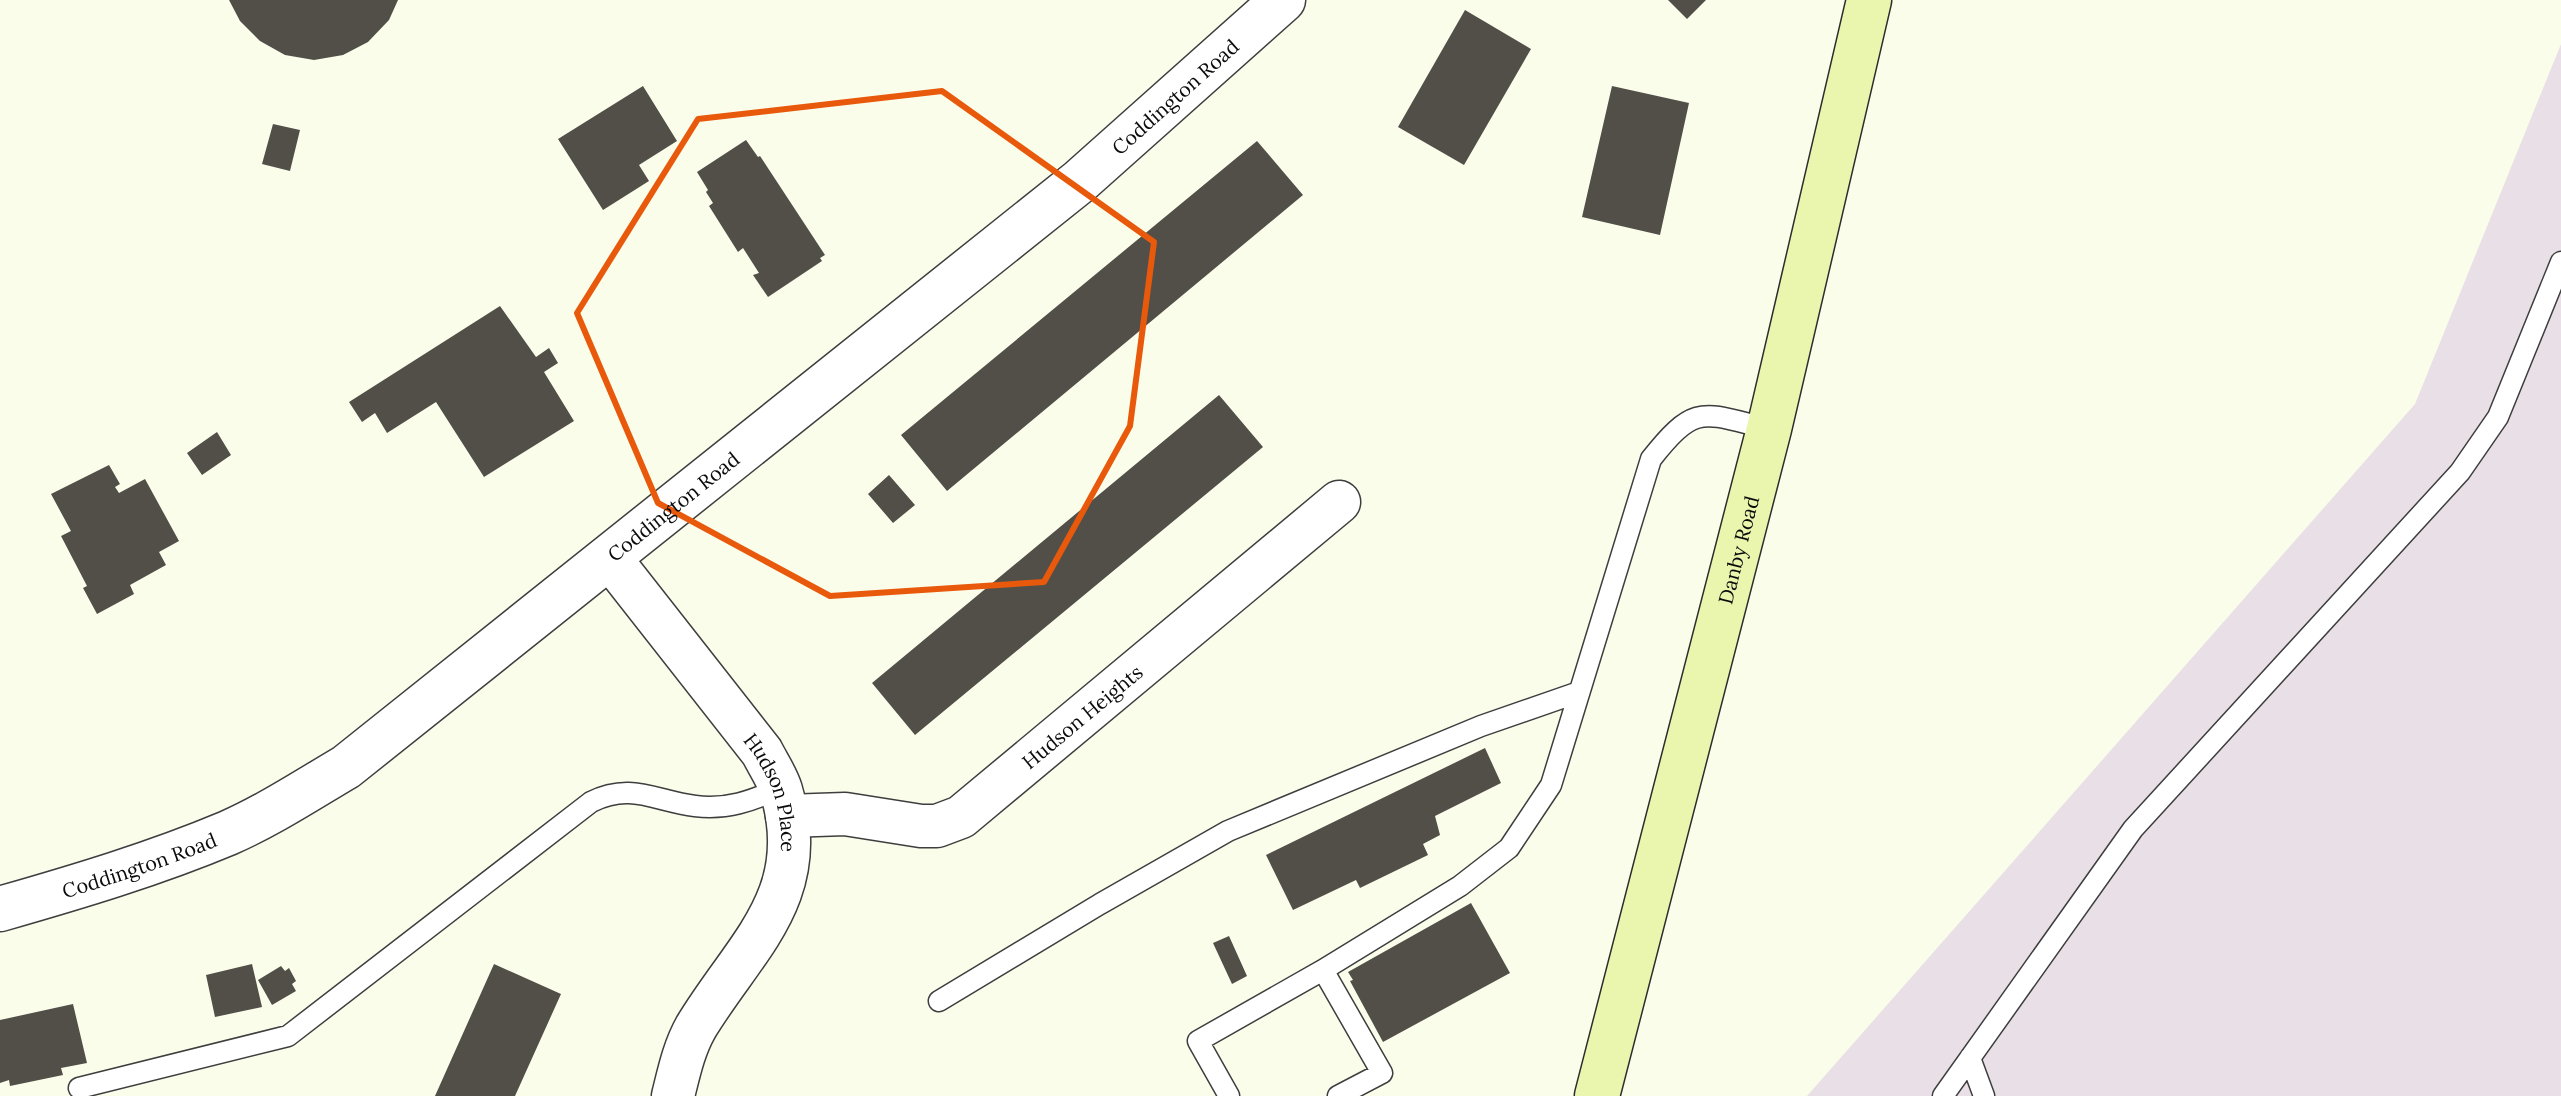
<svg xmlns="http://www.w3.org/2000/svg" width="2561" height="1096" font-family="Lora,serif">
<rect width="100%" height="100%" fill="#fbfdeb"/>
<path fill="#e9e0e7" d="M2561,44V1096H1807L2415,404Z"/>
<path fill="#524f49" d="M229,0H398L389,20L368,42L343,55L314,60L285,55L260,41L240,21Z
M1668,0H1706L1687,19Z
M1465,10L1531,49L1464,165L1398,127Z
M643,86L677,141L639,165L649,181L603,210L558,139Z
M1612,86L1689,103L1660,235L1582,217Z
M273,124L300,130L290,171L262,164Z
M746,140L758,157L760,156L825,255L820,258L822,261L768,297L753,275L759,273L743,248L738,252L709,206L713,203L706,192L708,190L697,172Z
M1257,141L1303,195L947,491L901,435Z
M500,306L536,357L549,348L558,363L544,372L574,421L484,477L436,402L387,433L375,413L362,422L349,402Z
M1219,395L1263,447L915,735L872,683Z
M217,432L231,455L202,475L187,453Z
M109,465L120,484L115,487L119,493L145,479L179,541L159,552L166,565L130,585L134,594L97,614L83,588L87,586L61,536L71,531L51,494Z
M889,475L915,505L893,523L868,494Z
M1485,748L1501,783L1435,816L1440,835L1423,844L1428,855L1360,888L1356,880L1293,910L1266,855Z
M1471,903L1510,973L1383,1042L1350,981L1353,980L1348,972Z
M1229,936L1247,976L1232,984L1213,943Z
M252,964L262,1007L215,1017L206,975Z
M494,964L561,994L515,1096H435Z
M281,966L285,971L289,968L296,981L292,984L296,991L272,1005L258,980Z
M73,1004L87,1063L61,1068L63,1075L10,1086L9,1080L0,1083V1020Z"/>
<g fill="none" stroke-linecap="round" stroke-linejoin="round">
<defs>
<path id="service" d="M1323,970L1382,1073L1338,1096
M939,1001L1100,904L1228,831L1481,726L1579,692
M1970,1058L1984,1096
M79,1088L288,1036L591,802C631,782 655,801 695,806C727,810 752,801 780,788
M1229,1096L1198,1041L1323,970L1460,886L1509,848L1551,785L1651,459C1696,402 1703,413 1769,429
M1943,1096L2133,829L2460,472L2498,417L2561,262"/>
<g id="minor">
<path id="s1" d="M609,557L762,752C768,764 777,777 781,790C813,896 745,946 696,1027C684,1048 679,1072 673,1096"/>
<path id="s2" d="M787,816L845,814L921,826H937L961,817L1339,502"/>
</g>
<g id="tertiary">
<path id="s3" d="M0,909C77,887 154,864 228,833C269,815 307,790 346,767L1080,181L1283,0"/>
</g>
<g id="secondary">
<path id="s4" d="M1597,1096L1769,429L1869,0"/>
</g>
</defs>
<use href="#service" stroke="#3e3e3e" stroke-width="23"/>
<use href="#minor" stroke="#3e3e3e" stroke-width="45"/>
<use href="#tertiary" stroke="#3e3e3e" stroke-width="47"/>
<use href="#secondary" stroke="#2d2d2d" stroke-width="47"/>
<use href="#service" stroke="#fff" stroke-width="20"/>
<use href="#minor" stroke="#fff" stroke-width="42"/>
<use href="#tertiary" stroke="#fff" stroke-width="44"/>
<use href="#secondary" stroke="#eaf5ae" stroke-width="44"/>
</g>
<path fill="none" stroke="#e8590c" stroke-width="6" stroke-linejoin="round" d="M942,91L1154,242L1130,426L1044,582L830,596L658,503L577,313L698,119Z"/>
<g text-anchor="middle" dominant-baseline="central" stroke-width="8" stroke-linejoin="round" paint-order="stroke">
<g font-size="20" fill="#0b0b0b" stroke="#fff">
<text stroke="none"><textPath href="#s3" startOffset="1442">Coddington Road</textPath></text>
<text stroke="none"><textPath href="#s3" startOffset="794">Coddington Road</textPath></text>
<text stroke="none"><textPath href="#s4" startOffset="564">Danby Road</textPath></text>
<text stroke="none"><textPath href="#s2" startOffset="334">Hudson Heights</textPath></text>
<text stroke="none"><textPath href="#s1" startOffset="290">Hudson Place</textPath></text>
<text stroke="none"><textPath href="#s3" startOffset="146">Coddington Road</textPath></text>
</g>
</g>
</svg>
